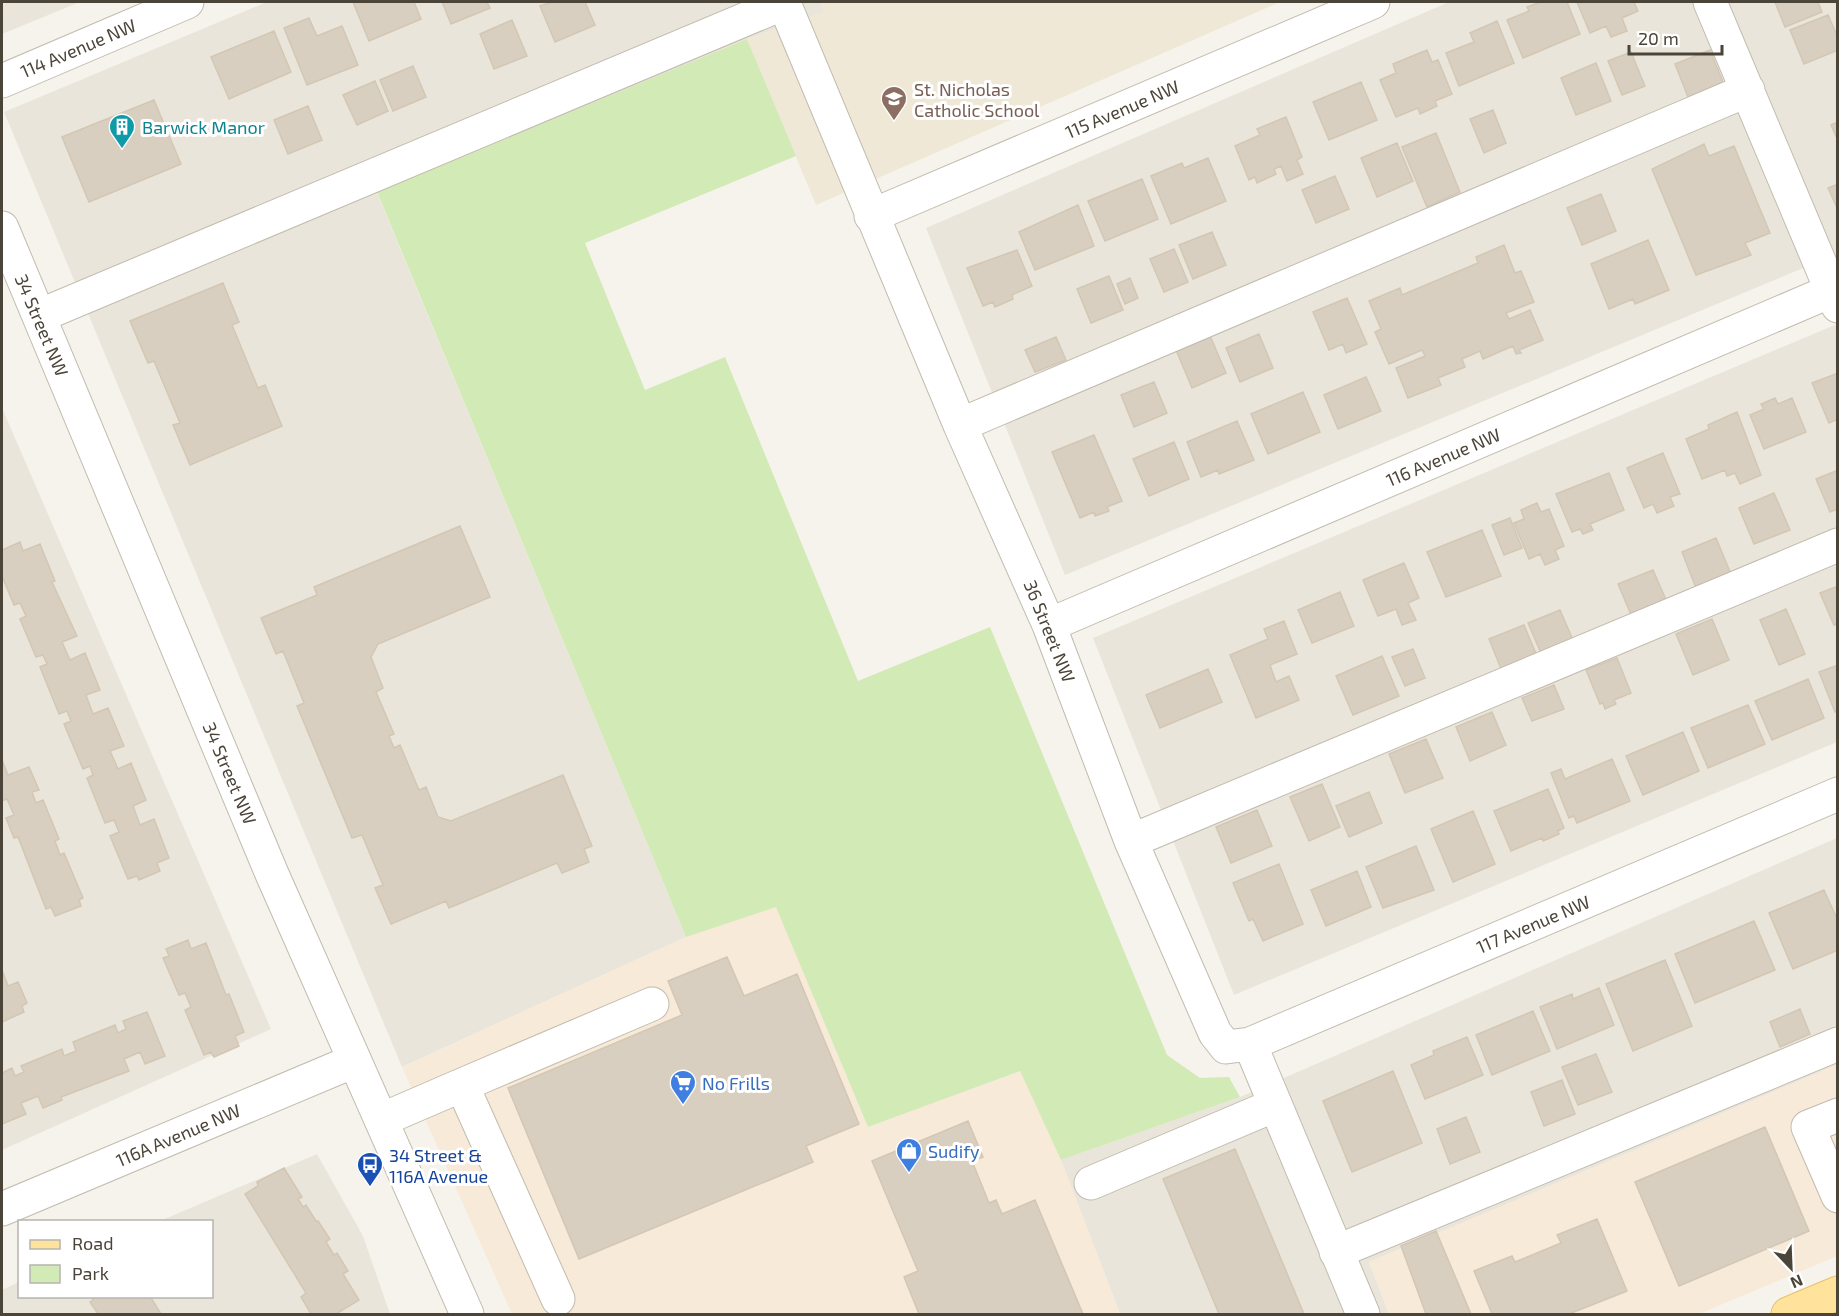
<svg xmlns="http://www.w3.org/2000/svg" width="1839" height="1316" font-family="'Exo 2',sans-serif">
<rect width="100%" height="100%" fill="#f6f3ec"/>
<path fill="#eae5da" d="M2,2H80L2,34Z
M267,2H820L825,12L747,39L377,193L686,937L402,1067L4,112Z
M1449,2H1837V254L1065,575L926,228Z
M1837,324V742L1234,995L1093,638Z
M2,408L271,1029L2,1150Z
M1837,838V1065L1369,1262L1389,1314H1120L1061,1160L1240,1097Z
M317,1154L363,1236L390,1314H2V1290L19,1282L20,1296H212V1222L160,1221Z"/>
<path fill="#f7ead8" d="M776,906L868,1127L1020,1071L1061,1160L1120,1314H512L402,1067L686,937Z
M1837,1065V1256L1699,1314H1389L1369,1262Z"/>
<path fill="#efe8d6" d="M820,2H1280L816,205L747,39L824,12Z"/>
<path fill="#d2eab5" d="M747,39L796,156L585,243L645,390L725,357L858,681L990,627L1167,1055L1200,1078L1229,1077L1240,1097L1061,1160L1020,1071L868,1127L776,907L686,937L377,192Z"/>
<path fill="#d8cfc1" stroke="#d3c7b4" stroke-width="1.5" d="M353,2H414L421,19L369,41Z
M442,2H487L490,8L451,24Z
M552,2H585L595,25L555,42L540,6Z
M1541,2H1567L1580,34L1523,58L1507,20L1529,11L1527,7Z
M1577,2H1634L1638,11L1622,18L1627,31L1611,37L1606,26L1590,33Z
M1775,2H1818L1822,12L1785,27Z
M1828,15L1838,38V50L1804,64L1790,30Z
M309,18L317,36L342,26L358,65L307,85L284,28Z
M512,20L527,56L494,69L480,34Z
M1497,21L1514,63L1459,86L1446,53L1474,42L1470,33Z
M274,31L291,72L229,99L211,57Z
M1427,50L1432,62L1438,60L1452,94L1435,101L1437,106L1420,114L1418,108L1396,117L1380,80L1396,73L1393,64Z
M1710,50L1723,82L1688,97L1675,64Z
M1631,52L1645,86L1622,95L1608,61Z
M1596,63L1611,101L1576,115L1561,78Z
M413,66L426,97L393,111L380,80Z
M375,81L388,111L357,125L343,95Z
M1361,82L1377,120L1329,140L1313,102Z
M154,100L181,164L89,202L62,137Z
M308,106L322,140L288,154L274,120Z
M1493,110L1506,143L1484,153L1470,119Z
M1286,117L1302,157L1297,160L1303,174L1287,181L1281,166L1274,169L1276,174L1257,183L1255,177L1249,180L1235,146L1260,135L1257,129Z
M1838,122V141L1831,125Z
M1436,133L1460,192L1427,207L1402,147Z
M1397,143L1413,181L1377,197L1361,158Z
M1704,144L1709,156L1734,146L1770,233L1745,243L1751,255L1696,275L1652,169Z
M1208,158L1226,201L1171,224L1151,176L1182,163L1184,168Z
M1335,176L1349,209L1316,223L1302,190Z
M1142,179L1158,219L1105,241L1088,201Z
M1838,184V210L1828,188Z
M1601,194L1616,231L1582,245L1567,208Z
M1078,205L1094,246L1035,270L1019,232Z
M1212,232L1226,265L1193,279L1179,245Z
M1648,240L1669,290L1635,304L1633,299L1609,309L1591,264Z
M1504,245L1515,273L1521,271L1534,302L1506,313L1509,319L1530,310L1543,340L1519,350L1521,353L1516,354L1513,346L1483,359L1480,351L1462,359L1465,367L1438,378L1441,385L1408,398L1396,368L1425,356L1422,350L1389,364L1375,332L1381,329L1369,301L1400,288L1402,295L1478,263L1476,257Z
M1174,249L1188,282L1164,292L1150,259Z
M1017,250L1032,286L1012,295L1013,299L995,307L993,302L983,306L967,268Z
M1109,276L1123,310L1091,323L1077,289Z
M1130,278L1138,298L1125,304L1117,284Z
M223,283L239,322L232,325L258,388L265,385L282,426L190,465L173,425L180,423L154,361L148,363L130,321Z
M1347,298L1367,344L1346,353L1343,344L1329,350L1313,312Z
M1208,331L1226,373L1192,388L1174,345Z
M1259,334L1273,368L1240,382L1226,348Z
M1056,337L1066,360L1035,372L1025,350Z
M1838,373V419L1829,423L1812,383Z
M1366,377L1381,411L1338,429L1324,395Z
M1154,382L1167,413L1134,427L1121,395Z
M1303,392L1320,432L1268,454L1251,414Z
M1775,398L1778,404L1792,398L1806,432L1764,449L1750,415L1764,409L1761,404Z
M1737,412L1761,475L1740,484L1735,473L1727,476L1725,470L1702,479L1686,439L1709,429L1708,425Z
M1237,421L1254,460L1219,474L1218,470L1201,477L1187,442Z
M1094,435L1122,501L1107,507L1109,511L1095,516L1094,512L1080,518L1052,452Z
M1174,442L1189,479L1149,496L1133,459Z
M1663,453L1680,494L1670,497L1674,506L1657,513L1653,504L1644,508L1627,468Z
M1838,470V509L1830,512L1816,479Z
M1609,473L1624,510L1590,524L1593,530L1583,534L1580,529L1572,532L1556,494Z
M1774,493L1790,530L1754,544L1739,508Z
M1537,503L1541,512L1549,509L1564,546L1555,550L1559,559L1545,565L1540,554L1529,559L1514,523L1524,519L1521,510Z
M1510,518L1522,548L1504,555L1492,525Z
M460,526L490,597L378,644L371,657L383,688L376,692L394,734L389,736L394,748L400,745L419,790L426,787L438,817L451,821L563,775L592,846L584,849L589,862L562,873L557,863L449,908L446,901L391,924L375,888L383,885L362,835L352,838L297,706L304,703L283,651L276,654L261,618L317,595L314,587Z
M1482,530L1501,576L1446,597L1427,552Z
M1716,538L1731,574L1696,588L1682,552Z
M20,542L23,551L40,544L55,581L52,582L77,636L62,642L70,660L85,653L100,690L86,695L93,714L108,708L124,746L110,751L118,769L131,763L146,800L133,806L140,825L154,819L169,858L157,863L160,871L139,880L137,876L128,879L110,836L119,832L114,820L105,823L87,778L93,775L90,766L83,769L64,724L71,721L67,711L59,714L40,667L47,664L43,655L36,657L20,619L26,616L20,603L14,605L2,576V550Z
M1404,563L1419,598L1408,603L1416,620L1402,625L1396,609L1378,616L1363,580Z
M1653,570L1667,602L1632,617L1618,584Z
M1838,586V624L1834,625L1820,593Z
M1340,592L1354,626L1312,643L1298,610Z
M1786,609L1805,654L1779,665L1760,620Z
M1560,610L1573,640L1541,653L1528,623Z
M1712,619L1729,660L1693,675L1676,634Z
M1284,621L1297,654L1270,665L1276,682L1289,676L1299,700L1256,718L1230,655L1268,639L1264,629Z
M1524,625L1537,656L1502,671L1489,639Z
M1413,649L1425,678L1405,686L1392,657Z
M1382,656L1399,696L1353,715L1336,676Z
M1617,658L1631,693L1614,700L1616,704L1605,709L1603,703L1600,704L1586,670Z
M1838,665V711L1835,712L1819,672Z
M1208,669L1222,702L1160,728L1146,695Z
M1808,679L1824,718L1772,740L1755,701Z
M1554,685L1564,709L1532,721L1522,698Z
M1748,705L1765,744L1708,768L1691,728Z
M1492,712L1506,745L1470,761L1456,727Z
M1683,732L1699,771L1643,795L1626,756Z
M1426,739L1443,778L1405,793L1389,754Z
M1612,759L1630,801L1577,823L1574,816L1569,818L1551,773L1561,769L1565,779Z
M2,760L8,775L29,767L39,790L32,792L36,803L43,800L59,839L55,841L60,855L64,853L83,898L79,900L81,906L55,916L51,907L46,909L18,837L14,838L6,818L14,815L7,799L2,801Z
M1322,784L1340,827L1309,841L1290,797Z
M1548,789L1564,828L1558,831L1559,834L1543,841L1542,838L1511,851L1494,811Z
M1369,792L1382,823L1349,837L1336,806Z
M1257,810L1272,846L1231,863L1216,827Z
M1473,811L1495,864L1453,882L1431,829Z
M1416,846L1434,890L1383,908L1366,867Z
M1279,864L1303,924L1263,941L1253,919L1249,921L1233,883Z
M1357,871L1371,907L1326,926L1311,890Z
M1824,890L1838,921V950L1793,969L1769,913Z
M1754,921L1775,970L1695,1003L1675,954Z
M188,940L191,949L206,943L226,995L229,994L244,1032L235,1036L239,1046L214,1057L211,1052L204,1055L185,1010L191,1007L185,993L179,995L163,958L169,956L166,949Z
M727,957L744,996L797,974L859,1124L806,1146L813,1162L579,1259L508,1088L682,1015L668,981Z
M1665,960L1692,1026L1633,1051L1606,984Z
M2,970L8,986L18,982L27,1003L22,1006L24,1012L2,1022Z
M1599,988L1614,1025L1557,1049L1540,1007L1572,994L1573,999Z
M1800,1009L1810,1034L1780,1047L1770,1022Z
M1533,1011L1550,1051L1492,1075L1476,1035Z
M147,1012L165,1056L145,1064L140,1052L124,1059L129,1071L61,1097L62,1100L43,1108L38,1096L21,1103L26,1114L2,1124V1073L12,1068L15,1076L24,1072L21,1066L62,1049L64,1056L76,1051L73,1042L115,1025L118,1033L126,1029L123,1021Z
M1467,1037L1483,1075L1425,1099L1411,1065L1434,1055L1433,1051Z
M1596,1054L1612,1092L1578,1105L1562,1067Z
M1393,1071L1422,1143L1352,1172L1323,1101Z
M1562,1080L1575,1114L1544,1126L1531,1092Z
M1466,1117L1480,1152L1450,1164L1437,1129Z
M968,1121L983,1157L972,1161L989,1203L996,1200L1002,1214L1035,1200L1083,1314H919L904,1277L918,1271L872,1161Z
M1765,1127L1809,1231L1679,1286L1635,1182Z
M1235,1149L1304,1314H1219L1163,1179Z
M284,1168L302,1197L298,1199L303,1207L306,1205L316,1221H318L330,1239L326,1242L334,1255L337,1253L348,1271L343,1274L359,1300L336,1314H311L301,1297L306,1293L245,1194L258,1186L257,1182Z
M1597,1219L1627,1291L1569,1314H1492L1474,1271L1512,1256L1515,1262L1561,1243L1557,1235Z
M1436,1231L1471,1314H1426L1401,1246Z
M91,1296H150L161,1314H98L90,1302L93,1300Z"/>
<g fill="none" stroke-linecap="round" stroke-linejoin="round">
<defs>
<path id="minor" d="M1710,2L1838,306
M2,81L187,2
M871,216L1373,2
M2,228L272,874L467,1314
M39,316L784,3L960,425L1049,625L1131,841L1215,1033L1226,1047L1250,1044L1838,794
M960,425L1748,90
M1049,625L1838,288
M1131,841L1838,545
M1250,1044L1363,1314
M462,1085L652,1004
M1838,1115L1808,1127L1838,1196
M381,1120L462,1085L558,1299
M1091,1183L1275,1105
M2,1209L354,1061
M1336,1252L1838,1044"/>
<path id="major" d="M1788,1314L1838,1293"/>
</defs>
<use href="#minor" stroke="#c2bbae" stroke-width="35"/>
<use href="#major" stroke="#e6c16a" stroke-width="35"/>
<use href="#minor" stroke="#fff" stroke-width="33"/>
<use href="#major" stroke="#ffe39c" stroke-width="33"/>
</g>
<defs>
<symbol id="school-pin" viewBox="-11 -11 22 30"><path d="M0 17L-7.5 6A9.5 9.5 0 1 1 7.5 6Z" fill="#8d6e63" stroke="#fff"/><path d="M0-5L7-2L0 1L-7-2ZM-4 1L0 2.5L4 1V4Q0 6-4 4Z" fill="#fff"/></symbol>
<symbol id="building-pin" viewBox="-11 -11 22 30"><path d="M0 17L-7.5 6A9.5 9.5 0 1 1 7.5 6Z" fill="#0f9aa8" stroke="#fff"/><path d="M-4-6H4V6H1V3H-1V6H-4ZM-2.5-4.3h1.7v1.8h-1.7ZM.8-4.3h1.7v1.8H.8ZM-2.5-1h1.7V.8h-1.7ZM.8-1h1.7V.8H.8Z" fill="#fff"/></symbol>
<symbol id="supermarket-pin" viewBox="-11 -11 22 30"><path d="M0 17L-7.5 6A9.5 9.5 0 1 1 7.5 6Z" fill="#3f7fe0" stroke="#fff"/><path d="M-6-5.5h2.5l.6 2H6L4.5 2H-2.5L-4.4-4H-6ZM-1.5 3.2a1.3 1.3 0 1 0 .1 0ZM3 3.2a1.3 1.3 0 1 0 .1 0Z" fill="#fff"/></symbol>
<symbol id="shop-pin" viewBox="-11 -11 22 30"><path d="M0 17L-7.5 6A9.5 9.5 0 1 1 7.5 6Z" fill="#3f7fe0" stroke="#fff"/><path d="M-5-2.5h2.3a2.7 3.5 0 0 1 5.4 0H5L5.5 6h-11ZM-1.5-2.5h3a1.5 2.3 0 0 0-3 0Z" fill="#fff"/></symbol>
<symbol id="bus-pin" viewBox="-11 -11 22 30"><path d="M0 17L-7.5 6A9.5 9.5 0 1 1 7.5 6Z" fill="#1a4fb4" stroke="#fff"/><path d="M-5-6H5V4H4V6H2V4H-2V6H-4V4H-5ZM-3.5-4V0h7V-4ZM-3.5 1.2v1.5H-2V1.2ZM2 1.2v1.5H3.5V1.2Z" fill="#fff"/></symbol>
</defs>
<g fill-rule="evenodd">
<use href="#school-pin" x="879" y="84" width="30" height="40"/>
<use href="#building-pin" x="107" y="112" width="30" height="40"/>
<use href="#supermarket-pin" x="668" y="1068" width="30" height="40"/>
<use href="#shop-pin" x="894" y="1136" width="30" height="40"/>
<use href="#bus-pin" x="355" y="1150" width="30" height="40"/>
</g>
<g text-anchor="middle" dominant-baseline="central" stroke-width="6" stroke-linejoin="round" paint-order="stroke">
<g font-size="18" fill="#4b4439" stroke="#fff">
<text transform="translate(78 48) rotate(-23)">114 Avenue NW</text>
<text transform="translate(1122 109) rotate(-23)">115 Avenue NW</text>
<text transform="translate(42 325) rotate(67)">34 Street NW</text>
<text transform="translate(1443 457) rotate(-23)">116 Avenue NW</text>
<text transform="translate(1050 631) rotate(68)">36 Street NW</text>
<text transform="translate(230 773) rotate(67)">34 Street NW</text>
<text transform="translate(1533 924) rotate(-23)">117 Avenue NW</text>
<text transform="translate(178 1135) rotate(-23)">116A Avenue NW</text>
</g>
<g font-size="18" fill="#785e54" stroke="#fff" text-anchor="start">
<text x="914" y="89">St. Nicholas<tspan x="914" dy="21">Catholic School</tspan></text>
</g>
<g font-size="18" fill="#0d838f" stroke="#fff" text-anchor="start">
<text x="142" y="127">Barwick Manor</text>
</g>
<g font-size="18" fill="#366cbe" stroke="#fff" text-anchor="start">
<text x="702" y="1083">No Frills</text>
<text x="928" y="1151">Sudify</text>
</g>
<g font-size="18" fill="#164399" stroke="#fff" text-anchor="start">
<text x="389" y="1155">34 Street &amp;<tspan x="389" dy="21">116A Avenue</tspan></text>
</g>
</g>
<rect width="1839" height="1316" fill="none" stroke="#4b4439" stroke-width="6"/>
<rect x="18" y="1220" width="195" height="78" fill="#ffffff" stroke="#b7b4b0" stroke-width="1.5"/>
<rect x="30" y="1240" width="30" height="9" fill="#ffe39c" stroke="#b7b4b0" stroke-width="1.5"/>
<text x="72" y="1250" font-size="18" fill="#4b4439">Road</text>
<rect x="30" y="1265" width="30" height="18" fill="#d2eab5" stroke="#b7b4b0" stroke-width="1.5"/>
<text x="72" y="1280" font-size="18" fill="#4b4439">Park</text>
<g transform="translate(1791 1268) rotate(157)" stroke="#ffffff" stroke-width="4.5" paint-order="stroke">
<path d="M0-4.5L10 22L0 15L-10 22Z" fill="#4b4439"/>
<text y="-9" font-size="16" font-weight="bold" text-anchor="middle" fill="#4b4439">N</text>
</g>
<path d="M1629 45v9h93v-9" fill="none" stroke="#4b4439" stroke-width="3"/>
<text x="1638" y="45" font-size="18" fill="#4b4439" stroke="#ffffff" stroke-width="4.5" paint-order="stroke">20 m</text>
</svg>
